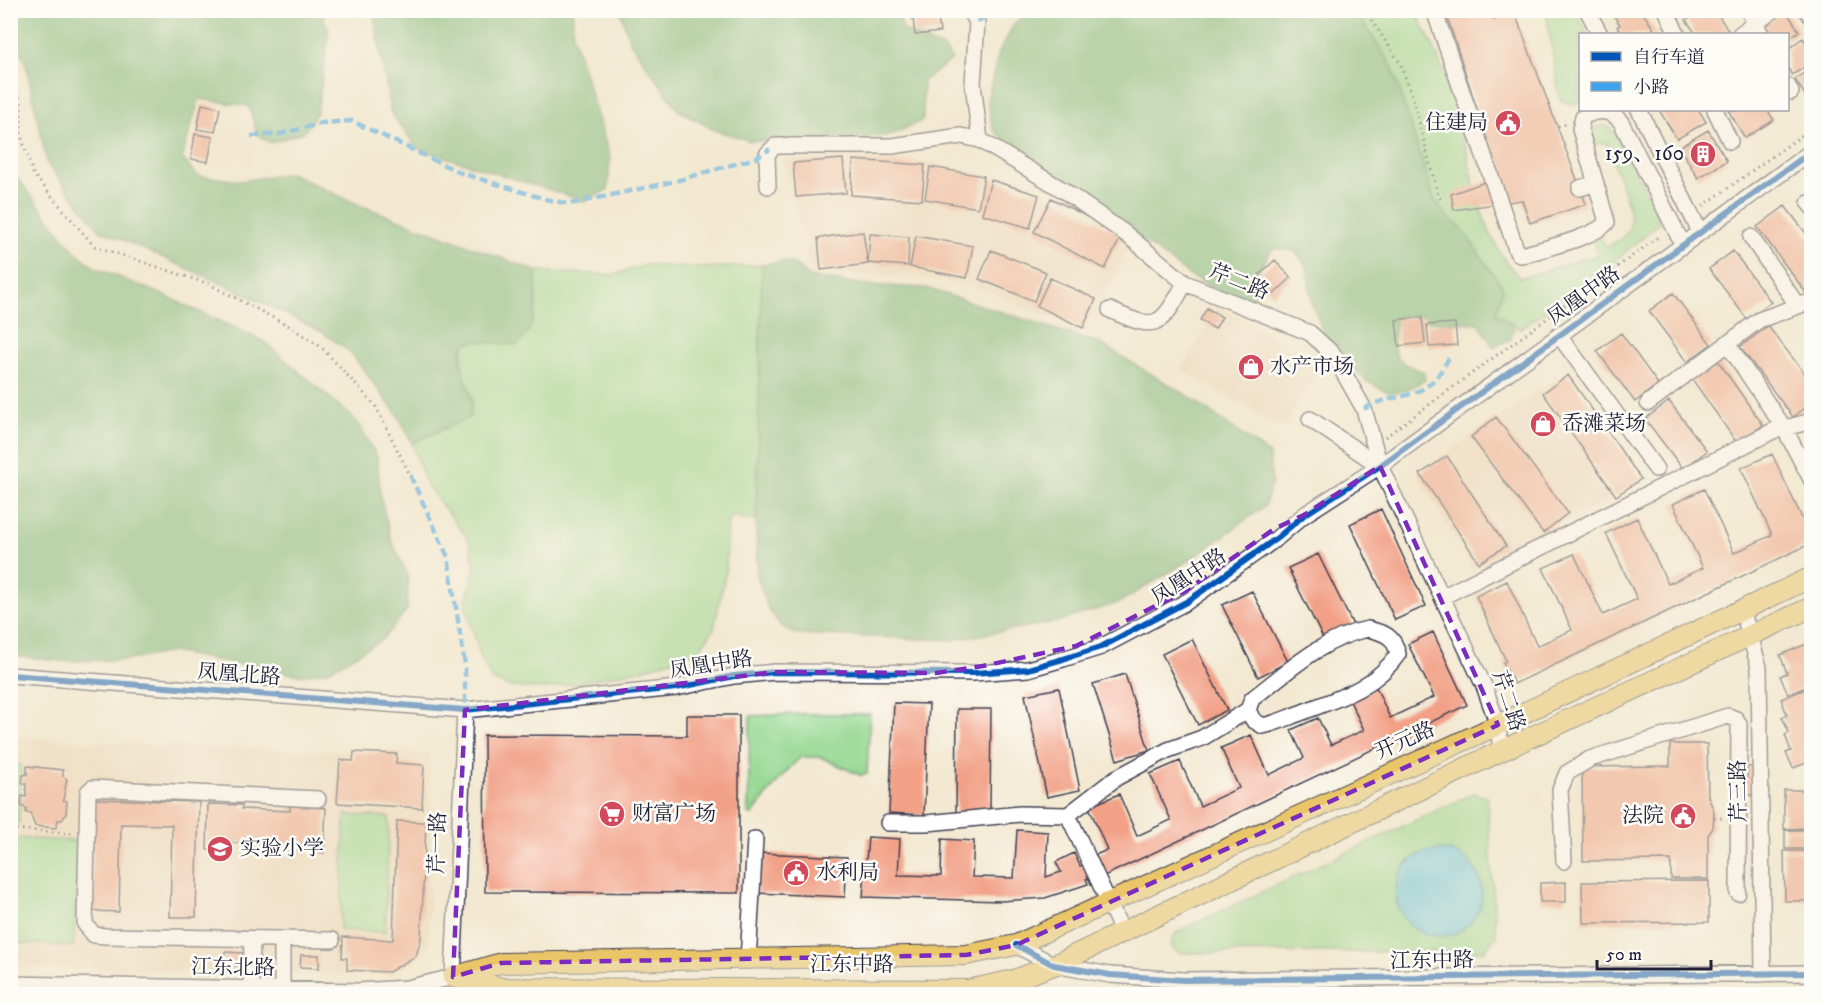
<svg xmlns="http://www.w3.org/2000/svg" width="1822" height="1005" font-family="'IM FELL DW Pica','Noto Serif SC',serif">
<rect width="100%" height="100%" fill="#fdfcf7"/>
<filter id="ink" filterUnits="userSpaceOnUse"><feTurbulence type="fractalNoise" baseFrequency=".0167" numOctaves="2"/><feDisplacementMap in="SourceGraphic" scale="12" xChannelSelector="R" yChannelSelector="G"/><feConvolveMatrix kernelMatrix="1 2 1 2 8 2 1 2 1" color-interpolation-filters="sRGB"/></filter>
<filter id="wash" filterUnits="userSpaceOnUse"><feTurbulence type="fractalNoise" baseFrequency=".008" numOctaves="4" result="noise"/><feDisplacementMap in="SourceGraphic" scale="24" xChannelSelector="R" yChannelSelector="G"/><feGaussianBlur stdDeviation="1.35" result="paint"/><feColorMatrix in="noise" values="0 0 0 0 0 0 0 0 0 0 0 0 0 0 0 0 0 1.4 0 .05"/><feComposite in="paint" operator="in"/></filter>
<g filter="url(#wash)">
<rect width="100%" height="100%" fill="#f3e9d2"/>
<path fill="#eed6bb" d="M846,152L930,161L1046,193L1133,236L1090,334L975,287L911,275L811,274L784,160Z
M1219,306L1321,365L1284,429L1181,370Z
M1563,375L1639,483L1473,569L1416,473Z
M10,736L188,747L430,753L429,945L413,963L391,976L11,967Z"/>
<path fill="#93d78f" stroke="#5a7c65" stroke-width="1.5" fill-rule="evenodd" d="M1414,10C1429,34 1441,64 1451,90C1472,151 1471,229 1520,278L1594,256L1597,254L1594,239L1599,236L1607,247C1615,242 1625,238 1629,229C1636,212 1611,161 1606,142L1593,145L1591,139L1596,127L1605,125L1614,132L1658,213V224L1621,256L1520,329L1496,313L1503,288L1460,226L1448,218L1434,199L1392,66L1355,11Z
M1546,11H1575L1588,34H1580V101L1572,104L1562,101L1559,94Z
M646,265L704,268L762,265L756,521L733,516L728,522L726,570L714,629L698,651L644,669L547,689L509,687L492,680L482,661L465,605L475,566L469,540L426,484L412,443L470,417C468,397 457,360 465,344L474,341L517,344L536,309V271L613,275Z
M797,714H870L867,774L860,775L820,757H801C782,774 767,795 752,815L748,814L750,716Z
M11,764L21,765L19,823H11Z
M1474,793L1487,797L1496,936L1484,951L1180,953L1173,949L1171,943L1175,934L1183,929ZM1419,854L1480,878L1482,893L1480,908L1432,935L1419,931L1408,923L1400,873L1408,862Z
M345,815L389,817L385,932L340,930Z
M11,838L78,841L74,946L11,943Z"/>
<path fill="#76b87a" stroke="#4c6d5a" stroke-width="1.5" d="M10,11H321L329,31L317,113L304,132L270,143L257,134L249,106L199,99L182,158L198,176L242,181L290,173L357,204L536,271C536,299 540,325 517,345L474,341L464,344C452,372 479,388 470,417L412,443L399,417L351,353L322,332L243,293L100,230L47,164L25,60L11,39Z
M373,11H573V35L610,158L608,190L584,201L417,148L391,113Z
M620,11H897L903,30L945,49L952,60L923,81V120L891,135L847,139L751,141L714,130L678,110L630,42Z
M1029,11H1355L1392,66L1434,199L1448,218L1460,226L1503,288L1496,313L1514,326L1511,339L1493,347L1479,323L1427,321L1424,315L1395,318C1394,354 1387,359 1424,372L1425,380L1404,391L1390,393L1367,382L1326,338L1312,305L1307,267L1295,251L1273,248L1253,278L1257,298L1252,303H1240L1189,275L1096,206L1021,157L993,129L987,100L999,52L1014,24Z
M10,176L19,180L73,249L94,267L163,295L263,341L357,421L377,457L381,499L391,539L408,576L407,610L383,639L328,671L300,675L172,652L128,660L62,661L11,656Z
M784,261L798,266L809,277L866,285L926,288L1099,343L1188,396L1269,454L1272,483L1265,506L1190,560L1118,603L1056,622L951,640L795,634L781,626L768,609L757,576L756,521L762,265Z"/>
<path fill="#64c6e2" stroke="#43748e" stroke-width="1.5" d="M1396 893a43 43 0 1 1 86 0a43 43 0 1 1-86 0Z"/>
<g id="blocks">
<path fill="#f2a187" d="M912,10H937L940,32L915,35Z
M1445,10H1490L1494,20L1515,13L1586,204L1530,223L1522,200L1454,210L1451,194L1499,177Z
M1610,10H1641L1657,34H1622L1617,27L1620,25Z
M1686,10H1715L1730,33L1696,34L1686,20L1690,17Z
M1786,11L1799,31L1788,39V34H1766L1761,27Z
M1803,38L1812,51V63L1792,75L1788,68V49Z
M1812,68V98L1808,100L1795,79Z
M202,104L220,108L215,132L197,129Z
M1659,110H1699L1706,122L1677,139Z
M1728,110H1767L1774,120L1745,138Z
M1708,130L1727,161L1698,178L1679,147Z
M195,134L213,137L208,162L191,159Z
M843,159L846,193L796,197L793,163Z
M853,160L925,165L922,200L851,195Z
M930,167L984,176L978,208L925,199Z
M991,180L1039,195L1030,228L982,214Z
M1051,198L1122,235L1105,269L1034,232Z
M1785,206L1812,241L1810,298L1757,227Z
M863,232L868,264L821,270L818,238Z
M870,234L909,237L908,266L868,263Z
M916,236L973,246L967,278L910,267Z
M991,250L1046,272L1034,301L979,279Z
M1733,251L1771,302L1747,319L1709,269Z
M1275,260L1291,278L1273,295L1257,277Z
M1050,278L1096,299L1083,328L1037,306Z
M1673,293L1711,344L1687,362L1649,311Z
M1207,308L1222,317L1215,329L1200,320Z
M1422,317L1425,343L1399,346L1396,320Z
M1455,323L1457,345L1429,347L1427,325Z
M1768,326L1812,383V403L1793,417L1740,347Z
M1621,333L1658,384L1635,402L1597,351Z
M1718,361L1763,425L1737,443L1692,379Z
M1568,375L1641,479L1616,496L1543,393Z
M1669,401L1707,451L1683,469L1645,419Z
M1496,417L1568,513L1543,533L1471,437Z
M1772,454L1803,520L1812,516V543L1514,684L1503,662L1506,661L1476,596L1507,581L1537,646L1572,630L1543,568L1574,554L1603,615L1637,599L1606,533L1637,518L1668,584L1703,568L1673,504L1704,489L1734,553L1772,535L1741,468Z
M1447,456L1506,546L1479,563L1420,474Z
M1381,509L1426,606L1395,620L1350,524Z
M1318,554L1353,625L1324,640L1288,568Z
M1252,591L1288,662L1258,677L1222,605Z
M1433,632L1467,705L1102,877L1100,873L1086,879L1088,884L1045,898L1001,901L863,897L868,837L900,839L898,875L941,876L942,839L974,841L972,877L1014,878L1017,830L1048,832L1046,877L1061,872L1056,862L1074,853L1080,866L1094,860L1093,856L1107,850L1089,807L1119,794L1137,836L1171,820L1150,774L1180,761L1200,806L1239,788L1221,748L1251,735L1269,775L1304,758L1291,730L1318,718L1331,745L1364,730L1349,699L1376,687L1390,718L1434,697L1408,644Z
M1192,639L1227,710L1198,725L1162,654Z
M1809,643L1812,649V685L1788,694L1780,676L1787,673L1780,655Z
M1125,674L1149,750L1117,760L1093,684Z
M1810,687L1812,761L1793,768L1786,753L1791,751L1785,735L1789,733L1782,717L1787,715L1781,699Z
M1059,688L1080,790L1047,797L1025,695Z
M894,703L929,704L924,815L889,813Z
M957,709H991L990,813L956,812Z
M687,715H739V893L485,892L484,735L687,736Z
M1670,744H1707L1708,796L1714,811L1713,828L1708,835V879H1671V860L1583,861L1582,767L1670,766Z
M354,752L397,754L396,763L424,765L422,808L337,803L340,760L353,761Z
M27,766L63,770V776L67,779L63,800L67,801L66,814L62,820H58L56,828L35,826L30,813H26V808L21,806L22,796L26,797V784L22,783L23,775L27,774Z
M1745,767H1757V795H1745Z
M1784,790H1808L1809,828L1784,829Z
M94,799L199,802L196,917H170L172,825L121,824L119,912L92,911Z
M208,804L242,805V809L290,811V806L326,808L324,853L308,850V845L290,842L269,856L258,853L246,842L225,844L222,851L207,850Z
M397,821L426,822L421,939L416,956L389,972L347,970V958H342L343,937L393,940Z
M1785,830H1809V849H1785Z
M1784,851H1809L1810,901H1785Z
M758,853L847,857L845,897L757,893Z
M1709,881V922L1583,923L1582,882Z
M1566,882V902H1540V883Z
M225,952L244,953V966L225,965Z
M301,955H319V968L300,967Z"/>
</g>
</g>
<g filter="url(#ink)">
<use href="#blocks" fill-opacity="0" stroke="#414052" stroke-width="1.5"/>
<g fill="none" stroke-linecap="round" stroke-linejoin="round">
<defs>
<path id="minor" d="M970,10L977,22L973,84L980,140
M1434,10L1517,252L1520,255L1526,254C1545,248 1596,237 1607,222L1580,129L1583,117C1598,109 1610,109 1621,122L1683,245
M1587,10L1600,34
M1666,10L1677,34
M1748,10L1761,34
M1807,10L1812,18
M1740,34L1774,10
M1788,86L1791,92
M1639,110L1700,232
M1715,110L1730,141
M768,186L767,154L775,146H892L961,136L980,140L1063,190L1126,234L1185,283L1310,333L1333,354L1364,409L1380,466L1484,686L1498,725L1501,751
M1580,188L1596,183
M1809,203L1812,207
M1751,237L1797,305
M1110,310C1156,331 1160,329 1185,283
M1559,335L1656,469
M1727,343L1784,428L1812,481
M1648,403L1759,320L1812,301
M1310,419L1380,466
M1442,597L1773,431L1812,421
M1742,609L1759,667L1763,974
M1368,629C1385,633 1394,636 1398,654C1375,688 1339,698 1303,712C1289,717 1277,723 1263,726L1253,720L1248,710L1252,699C1287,672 1324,637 1368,629Z
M10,675L465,710L676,688L734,676L775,672L974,673L1028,669L1063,659L1101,647L1188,601L1277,538L1304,515L1380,466L1812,151
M318,799L92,788L88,792L85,924L94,935L106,936L332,940
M1068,815L1122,931
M888,823H927L1020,814L1068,815L1116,778L1168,750L1202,738L1248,710
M1564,861L1560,790L1567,773L1590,759L1728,716L1736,719L1739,724L1738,893
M1016,945L1054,965L1110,975L1184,980L1812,973
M748,961L755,839
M10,984L358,991L407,988L453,977L465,710
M251,989L252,939
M282,990V939"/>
<path id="major" d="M456,976L501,963L966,955L1016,945L1498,725L1812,577
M453,977L502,988L968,990L1014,980L1054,965L1501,751L1812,607"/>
</defs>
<use href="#minor" stroke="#414052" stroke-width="18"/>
<use href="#major" stroke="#414052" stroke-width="22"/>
<path stroke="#414052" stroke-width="3" stroke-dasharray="1.5 4.5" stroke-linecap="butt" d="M1365,10L1400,63L1412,95L1438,195L1442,201
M10,68L21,102V135L33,174L94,246L209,284L289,326L321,347L375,405L410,475
M1558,126L1567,124
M1703,206L1812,128
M1385,437L1661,235
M1714,818H1725
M10,829L72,833"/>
<use href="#minor" stroke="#fff" stroke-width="15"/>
<use href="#major" stroke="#ebc669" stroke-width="20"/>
<path stroke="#3ea2ec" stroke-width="4.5" stroke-dasharray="9 4.5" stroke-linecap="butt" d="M977,22L995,10
M251,136L280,134L322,123L352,121L461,173L545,199L570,204L676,181L755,158L770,149
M1364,409C1385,395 1413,400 1432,382C1439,376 1444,366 1449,358
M410,475L448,557L465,665V710"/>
<defs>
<path id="cycleway" d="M10,675L465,710L676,688L734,676L775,672L974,673L1028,669L1063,659L1101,647L1188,601L1277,538L1304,515L1380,466L1812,151
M1016,945L1054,965L1110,975L1184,980L1812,973"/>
</defs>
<use href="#cycleway" stroke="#fdfcf7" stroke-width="10"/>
<use href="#cycleway" stroke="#0057b8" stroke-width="6"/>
</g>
</g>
<path d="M0 0H1822V1005H0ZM1380,466L1498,725L1016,945L966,955L501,963L453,977L465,710L775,672L936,673L983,666L1076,646L1187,590L1274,529L1304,515Z" fill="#f3e9d2" fill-opacity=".55" fill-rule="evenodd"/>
<path fill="none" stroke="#7b2cbf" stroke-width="4.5" stroke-dasharray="12 8" stroke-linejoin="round" d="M1380,466L1498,725L1016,945L966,955L501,963L453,977L465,710L775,672L936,673L983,666L1076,646L1187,590L1274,529L1304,515Z"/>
<defs>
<symbol id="civic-disc" viewBox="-11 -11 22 22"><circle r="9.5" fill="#d1495b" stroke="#fdfcf7"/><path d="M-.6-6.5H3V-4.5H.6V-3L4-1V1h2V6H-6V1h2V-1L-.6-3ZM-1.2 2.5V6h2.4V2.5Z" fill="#fff"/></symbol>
<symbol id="building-disc" viewBox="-11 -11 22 22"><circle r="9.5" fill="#d1495b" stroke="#fdfcf7"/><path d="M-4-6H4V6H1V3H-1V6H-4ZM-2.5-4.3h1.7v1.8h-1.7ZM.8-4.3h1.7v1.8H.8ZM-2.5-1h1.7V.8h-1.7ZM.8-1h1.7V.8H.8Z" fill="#fff"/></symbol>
<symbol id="shop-disc" viewBox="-11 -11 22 22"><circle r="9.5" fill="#d1495b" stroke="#fdfcf7"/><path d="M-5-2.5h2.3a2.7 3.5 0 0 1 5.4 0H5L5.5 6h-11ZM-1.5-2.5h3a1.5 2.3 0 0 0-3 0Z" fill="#fff"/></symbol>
<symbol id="supermarket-disc" viewBox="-11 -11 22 22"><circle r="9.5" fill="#d1495b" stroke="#fdfcf7"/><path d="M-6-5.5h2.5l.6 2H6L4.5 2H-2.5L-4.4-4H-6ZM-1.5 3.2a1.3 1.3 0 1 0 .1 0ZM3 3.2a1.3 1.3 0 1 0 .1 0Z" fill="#fff"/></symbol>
<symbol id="school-disc" viewBox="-11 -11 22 22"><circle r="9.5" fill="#d1495b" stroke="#fdfcf7"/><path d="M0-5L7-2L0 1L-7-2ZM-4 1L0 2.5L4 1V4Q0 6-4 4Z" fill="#fff"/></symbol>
</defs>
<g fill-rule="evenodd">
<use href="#civic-disc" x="1493" y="108" width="30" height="30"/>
<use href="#building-disc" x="1688" y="139" width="30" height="30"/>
<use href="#shop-disc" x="1236" y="352" width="30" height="30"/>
<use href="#shop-disc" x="1528" y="409" width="30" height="30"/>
<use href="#supermarket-disc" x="597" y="799" width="30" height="30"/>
<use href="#civic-disc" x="1668" y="801" width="30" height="30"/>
<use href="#school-disc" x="205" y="834" width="30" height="30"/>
<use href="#civic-disc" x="781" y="858" width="30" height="30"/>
</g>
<g text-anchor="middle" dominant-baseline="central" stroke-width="5" stroke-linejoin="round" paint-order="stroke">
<g font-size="21" fill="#22223b" stroke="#fdfcf7" text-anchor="start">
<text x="1488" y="123" text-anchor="end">住建局</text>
<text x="1684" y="154" text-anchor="end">159、160</text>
<text x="1270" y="367">水产市场</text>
<text x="1562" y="424">岙滩菜场</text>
<text x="632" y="814">财富广场</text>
<text x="1664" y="816" text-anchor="end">法院</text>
<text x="240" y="849">实验小学</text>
<text x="816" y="873">水利局</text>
</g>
<g font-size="21" fill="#22223b" stroke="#fdfcf7">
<text transform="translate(1239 282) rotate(22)">芹二路</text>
<text transform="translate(1584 296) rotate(-36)">凤凰中路</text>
<text transform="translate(1189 577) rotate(-33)">凤凰中路</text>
<text transform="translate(711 665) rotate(-9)">凤凰中路</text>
<text transform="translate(239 675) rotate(4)">凤凰北路</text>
<text transform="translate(1508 701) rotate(72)">芹二路</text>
<text transform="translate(1405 741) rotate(-24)">开元路</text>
<text transform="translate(1739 791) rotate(-91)">芹三路</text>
<text transform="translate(438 843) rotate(-88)">芹一路</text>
<text transform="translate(1432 961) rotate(-1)">江东中路</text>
<text x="852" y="965">江东中路</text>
<text transform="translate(233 968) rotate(1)">江东北路</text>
</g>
</g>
<rect width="1822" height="1005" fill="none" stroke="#fdfcf7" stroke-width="36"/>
<rect x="1579" y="33" width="210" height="78" fill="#fdfcf7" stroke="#a5a5ac" stroke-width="1.5"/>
<rect x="1591" y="52" width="30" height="9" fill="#0057b8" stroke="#a5a5ac" stroke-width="1.5"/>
<text x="1633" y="63" font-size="18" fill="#22223b">自行车道</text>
<rect x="1591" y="82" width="30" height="9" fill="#3ea2ec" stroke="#a5a5ac" stroke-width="1.5"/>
<text x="1633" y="93" font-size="18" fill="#22223b">小路</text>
<path d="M1597 960v9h114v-9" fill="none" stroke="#22223b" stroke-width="3"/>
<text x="1606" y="960" font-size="18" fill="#22223b" stroke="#fdfcf7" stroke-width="4.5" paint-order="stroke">50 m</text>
</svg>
